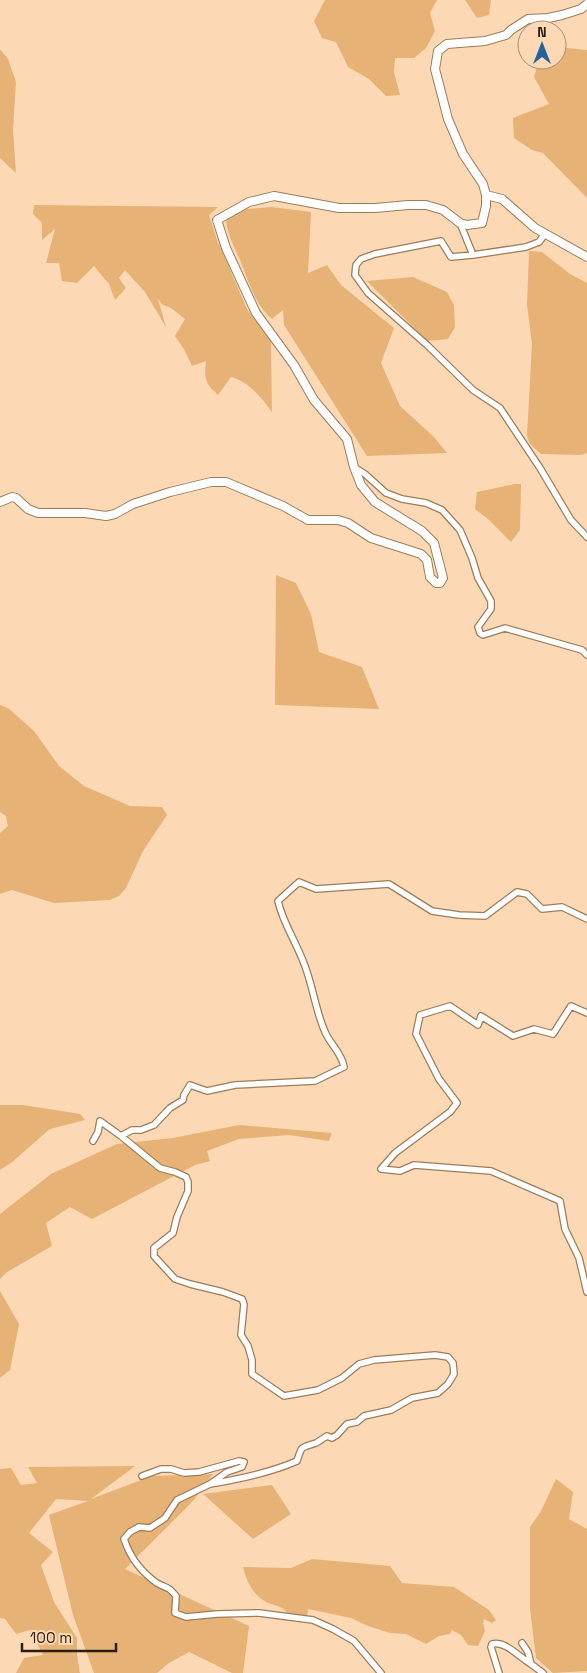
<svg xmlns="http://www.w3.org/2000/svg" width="587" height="1673" font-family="'Space Grotesk',sans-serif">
<rect width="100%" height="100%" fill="#fcd9b4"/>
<path fill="#e7b276" d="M325,0H437L430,13L435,31L426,48L414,58H395L394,72L400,95L386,96L369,79L348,67L336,42L322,38L314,21Z
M465,0H491L489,15L477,18Z
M558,47L587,50V198L543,153L532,150L514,138L513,118L549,104L534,77L539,60H557Z
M0,50H1L8,59L16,82L13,130L16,173L0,158Z
M34,205L218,207L209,215L218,243L224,251L231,272L247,309L271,341L272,412C262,398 248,381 231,377L218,395C205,383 204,379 206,361L192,366L184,349L175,336L185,319L171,308L163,305L158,299L166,327L145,292L125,270L119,278L126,288L115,300L109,284L94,266L77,283L62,281L59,263H46L55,229L42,240V223L33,214Z
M272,207L311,212L308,273L327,265L341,285L394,328L381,363L400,406L434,437L447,453L367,456L284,325L283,310L272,319C255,304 250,285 242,265C236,248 229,241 226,221L233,210Z
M529,251L542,252L570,274L587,283V453L581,455L541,454L530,444L527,436L532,344L527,305Z
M413,277L447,292L454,305L455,327L448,339L427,341L367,281Z
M515,484H521L520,530L511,542L488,519L475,509L477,492Z
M276,575L296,583L311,614L319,652L362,667L379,709L275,705Z
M0,705L8,708L34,731L59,766L84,786L130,806L162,807L167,815L143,851L126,888L119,896L110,900L54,903L12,890L0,894V833L8,826L6,816L0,812Z
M0,1105H23L80,1114L85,1120L50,1129L11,1163L0,1170Z
M239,1125L332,1133L329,1141L289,1135L239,1139L207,1151L210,1161L195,1165L92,1219L70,1207L46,1223L52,1246L7,1272L0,1279V1214L51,1174L117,1144L173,1138Z
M0,1291L19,1324L10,1370L0,1378Z
M135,1466L91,1499L152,1476L213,1474L193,1501L125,1569L249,1626L243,1673H232L189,1652L169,1663L157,1673H94L73,1615L49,1515L88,1501L56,1499L29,1533L53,1552L41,1565L54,1602L77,1638V1655L80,1673H16L24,1658L43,1655L30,1630L16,1634L5,1619L0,1618V1469L11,1468L21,1485L37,1483L28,1467Z
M556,1479L573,1492L569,1519L587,1529V1671L553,1673L536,1658L530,1609V1527L541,1511Z
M272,1485L291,1514L253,1539L203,1494Z
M312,1559L390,1566L402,1583L454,1587L489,1610L496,1620L492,1623L484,1619L483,1623L485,1631L478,1646L468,1645L461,1635L452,1630L450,1634L439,1636L426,1644L406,1634L390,1633L368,1626L351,1618L308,1609L307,1617L289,1615C282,1604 273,1607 263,1600C251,1592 246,1579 243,1567L291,1568Z"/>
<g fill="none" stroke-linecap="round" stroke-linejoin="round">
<defs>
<path id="minor" d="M460,223L473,255L451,257L441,241L375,254L361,259L356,265L355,275L368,293L427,345L473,390L500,408L540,468L571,520L587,537
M473,255L526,247L539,242L545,234
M354,467L365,474L386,493L402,499L426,503L442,510L460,530L472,558L478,578L491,601V609L478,627L480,633L483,635L505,628L582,650L587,655
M587,1013L571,1006L553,1034L534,1029L513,1036L481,1016L478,1025L450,1006L420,1015L416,1034L439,1079L457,1103L450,1112L395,1153L381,1169L400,1171L414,1165L491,1171L560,1201L565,1229L579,1258L587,1292
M121,1136L160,1168L175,1172L186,1177L188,1182V1191L177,1217L173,1233L154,1248V1256L175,1279L190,1284L223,1292L242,1299L244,1304L241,1335L248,1346L252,1360V1374L284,1396L318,1390L342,1378L359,1364L374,1360L435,1355L448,1357L453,1363L454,1374L448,1384L438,1393L412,1398L391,1410L364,1416L357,1422L347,1424L337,1435L332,1438L327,1436C323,1438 320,1441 316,1443C301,1448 302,1445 297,1461C270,1473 240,1479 210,1484L227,1472L242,1467L244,1462L239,1461L199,1472L184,1473L171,1469H161L142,1476
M93,1141L98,1132L100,1121L121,1136L132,1130H141L154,1125L170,1108L183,1100L184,1095L190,1085L207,1091L235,1085L315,1081L344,1067C342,1054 332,1046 326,1034C315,1011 313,984 303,961C295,940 283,923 278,901L299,882L316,889L389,884L432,911L459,915L485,916L517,892L527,894L542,909L562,907L587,919
M210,1484L177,1500L165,1518L150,1528L139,1527L130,1532L124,1539C130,1557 141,1572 157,1583C167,1589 167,1585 176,1596L175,1613L186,1617L217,1614L259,1613L313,1620L333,1629L354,1641L381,1673
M522,1643L528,1652L531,1664L543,1673
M499,1673L491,1647L492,1644C505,1640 520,1658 531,1664"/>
<path id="secondary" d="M486,195L502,199L535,228L587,257
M0,502L12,497L16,498L28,509L38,513H85L106,516L115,514L133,504L170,492L211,482H226L283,506L308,520H338L348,523L371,538L421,554L427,560L430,577L436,583H440L443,578L434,543L422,531L375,502L361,485L354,467L347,439L314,400L294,365L256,313L226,248L217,220L249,202L274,196L339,208H375L408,205H426L443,210L460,223L467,225L482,223L486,206V195L483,184L463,154L448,119L435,69L438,51L447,44L485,41L506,35L511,30L528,19L548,18L562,15L581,9L587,4"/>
</defs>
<use href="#minor" stroke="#9c7d5a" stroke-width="8"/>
<use href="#secondary" stroke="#9c7d5a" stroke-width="10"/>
<use href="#minor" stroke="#fff" stroke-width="5.5"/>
<use href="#secondary" stroke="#fff" stroke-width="8"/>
</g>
<g transform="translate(542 45)"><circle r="24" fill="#fcd9b4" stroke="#a98f73"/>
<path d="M0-4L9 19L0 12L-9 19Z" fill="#256299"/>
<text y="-8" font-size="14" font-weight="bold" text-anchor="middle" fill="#2c1f11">N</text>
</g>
<path d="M22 1643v8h94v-8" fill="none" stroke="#2c1f11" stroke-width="2.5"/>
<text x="30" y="1643" font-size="15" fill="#2c1f11" stroke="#fcd9b4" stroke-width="4" paint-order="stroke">100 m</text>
</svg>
